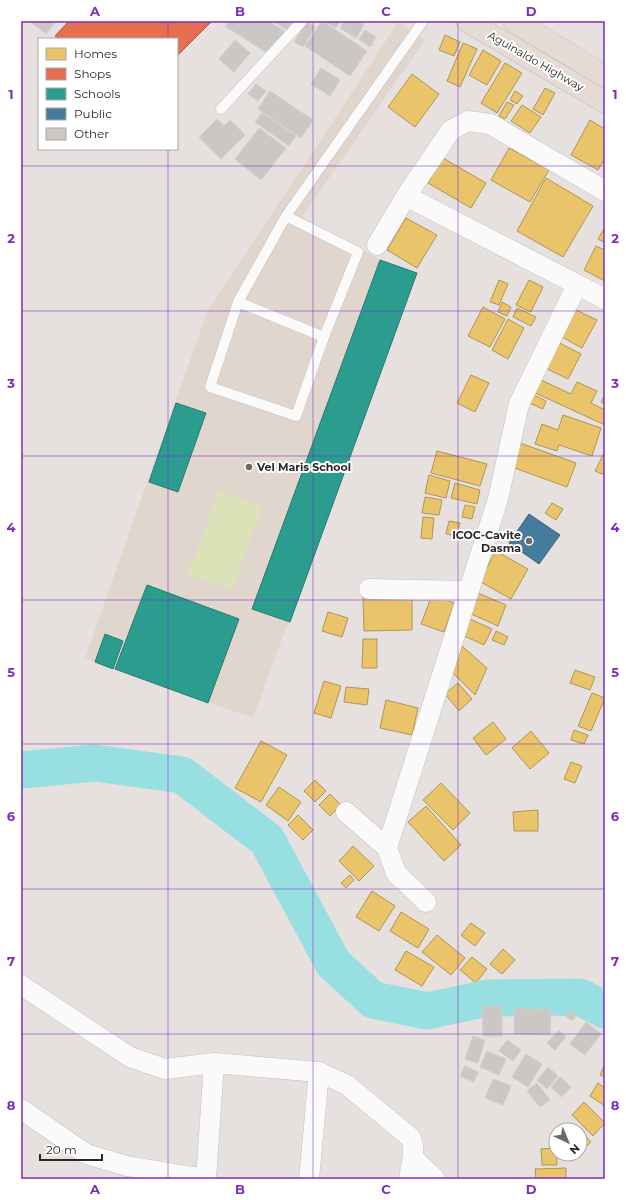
<svg xmlns="http://www.w3.org/2000/svg" width="626" height="1200" font-family="Montserrat,sans-serif">
<rect width="100%" height="100%" fill="#e6e1de"/>
<path fill="#e0d6cd" d="M399,21L425,40L302,217L380,260L417,273L253,718L85,658L207,312Z"/>
<path fill="#dce2b8" d="M219,491L262,506L232,590L188,575Z"/>
<path fill="#e9c46a" stroke="#af9556" d="M445,35L460,42L454,56L439,50Z
M463,43L477,49L460,87L447,81Z
M483,50L501,61L487,85L469,75Z
M505,63L522,73L497,113L481,103Z
M412,74L439,94L415,127L388,107Z
M545,88L555,93L543,115L533,109Z
M515,91L523,96L517,104L510,100Z
M507,102L514,105L505,119L499,116Z
M522,105L541,117L530,133L511,121Z
M590,120L605,129V158L598,170L571,155Z
M509,148L549,170L530,202L491,180Z
M443,158L486,183L471,208L428,183Z
M546,178L593,206L563,257L517,231Z
M406,218L437,235L417,268L387,250Z
M605,227V243L598,239Z
M596,246L605,250V281L584,270Z
M499,280L508,284L499,305L490,302Z
M529,280L543,287L531,312L516,305Z
M502,302L511,307L507,316L498,312Z
M483,307L505,319L490,347L468,336Z
M517,308L536,317L531,326L513,317Z
M574,309L597,320L582,348L560,336Z
M508,319L524,328L508,359L492,350Z
M556,341L581,354L568,379L543,367Z
M471,375L489,383L475,412L457,403Z
M537,378L571,394L577,382L597,391L591,403L605,410V425L531,391Z
M530,393L546,401L543,409L527,402Z
M605,394V404L601,402Z
M563,415L601,428L592,456L559,445L557,451L535,444L542,424L558,430Z
M520,443L576,463L567,487L512,467Z
M437,451L487,464L480,486L431,473Z
M605,451V475L595,471Z
M429,475L450,481L446,498L425,493Z
M455,483L480,490L477,504L451,498Z
M425,497L442,500L439,515L422,513Z
M552,503L563,509L556,520L545,513Z
M465,505L475,507L472,519L462,517Z
M423,517L434,518L432,539L421,538Z
M449,521L460,523L457,536L446,534Z
M496,551L528,569L511,599L479,581Z
M478,593L506,605L498,626L469,613Z
M432,595L454,603L444,632L421,624Z
M363,597H412V630L364,631Z
M328,612L348,618L342,637L322,631Z
M470,619L492,629L484,645L462,635Z
M496,631L508,637L504,645L492,640Z
M363,639H377V668H362Z
M462,646L487,668L475,695L453,673Z
M575,670L595,677L590,690L570,683Z
M324,681L341,686L331,718L314,713Z
M458,683L472,699L459,711L445,694Z
M346,687L369,689L367,705L344,702Z
M592,693L605,698L591,731L578,726Z
M386,700L418,708L412,735L380,728Z
M493,722L506,739L486,755L473,738Z
M574,730L588,735L584,744L571,740Z
M531,731L549,753L530,769L512,748Z
M261,741L287,755L261,802L235,788Z
M571,762L582,766L575,783L564,779Z
M315,780L326,791L315,802L304,791Z
M441,783L470,813L453,830L423,800Z
M279,787L301,802L288,821L266,805Z
M330,794L341,805L330,816L319,805Z
M426,806L461,845L444,861L408,822Z
M538,810V831H514L513,812Z
M298,815L313,830L303,840L288,825Z
M353,846L374,866L359,881L339,861Z
M350,875L354,880L346,888L341,883Z
M372,891L395,906L379,931L356,917Z
M401,912L429,929L418,948L390,931Z
M471,923L485,933L475,946L461,935Z
M437,935L465,958L451,975L422,952Z
M503,949L515,960L502,974L490,964Z
M406,951L434,967L422,986L395,970Z
M472,957L487,969L476,983L460,970Z
M605,1064V1077L600,1075Z
M598,1083L605,1088V1106L590,1096Z
M584,1102L605,1123L593,1136L572,1115Z
M580,1130L591,1142L581,1152L580,1151Z
M556,1148L557,1165H542L541,1149Z
M561,1154H573V1159L560,1158Z
M566,1168V1179H536L535,1169Z"/>
<path fill="#e76f51" stroke="#ae5a45" d="M69,21H212L177,56V39H60L55,36Z"/>
<path fill="#2a9d8f" stroke="#297a70" d="M380,260L417,273L290,622L252,609Z
M176,403L206,413L178,492L149,482Z
M147,585L239,619L208,703L115,669Z
M105,634L123,641L113,669L95,662Z"/>
<path fill="#457b9d" stroke="#3c627a" d="M529,514L560,535L539,564L509,543Z"/>
<g fill="none" stroke-linecap="round" stroke-linejoin="round">
<path stroke="#98dfe1" stroke-width="37" d="M21,770L95,763L182,775L267,840L333,963L373,1000L427,1011L488,998L580,997L605,1010"/>
</g>
<path fill="#cbc7c5" stroke="#d1cdca" d="M30,21H56L46,34Z
M229,21H268L284,31L269,54L225,26Z
M273,21H293L287,30Z
M322,21L367,51L350,76L305,46Z
M324,21H340L336,28Z
M345,21H358L364,25L356,38L340,28Z
M307,22L315,27L303,47L294,42Z
M365,30L376,37L370,47L359,39Z
M235,40L250,53L234,72L219,59Z
M321,68L340,80L330,96L311,84Z
M256,84L266,91L258,101L248,94Z
M270,91L313,120L301,138L258,109Z
M262,113L296,136L289,146L255,122Z
M217,119L224,126L230,120L245,135L221,159L199,137Z
M259,128L286,148L261,180L235,159Z
M502,1006V1036H483L482,1007Z
M515,1008L551,1010L550,1035L514,1034Z
M570,1010L577,1015L572,1021L565,1016Z
M586,1022L601,1034L585,1055L570,1044Z
M559,1030L566,1037L555,1050L547,1043Z
M473,1036L485,1040L478,1063L465,1059Z
M507,1040L521,1050L513,1061L499,1051Z
M487,1051L506,1059L499,1075L480,1067Z
M526,1054L542,1064L528,1087L512,1077Z
M465,1066L478,1072L474,1082L460,1076Z
M548,1067L558,1076L547,1089L537,1080Z
M560,1077L571,1087L562,1097L551,1087Z
M493,1079L511,1086L503,1105L485,1098Z
M537,1083L550,1100L540,1107L527,1091Z"/>
<g fill="none" stroke-linecap="round" stroke-linejoin="round">
<defs>
<path id="service" d="M221,109L302,21
M286,216L358,252L324,337L296,416L210,387L238,302L286,216L423,21
M238,302L324,337"/>
<path id="minor" d="M406,196L605,299
M377,245L406,196L451,130L468,121L490,124L605,191
M369,589L468,591
M346,812L387,848L396,873L426,902
M387,848L498,499L519,404L577,285
M21,985L130,1057L165,1069L214,1063L319,1072L347,1085L411,1138C416,1150 411,1166 409,1179
M21,1109L86,1154L127,1166L205,1179
M413,1158L435,1179
M206,1179L214,1063
M309,1179L319,1072"/>
<path id="trunk" d="M467,21L605,102
M514,21L605,76"/>
</defs>
<use href="#service" stroke="#c0bfbf" stroke-width="11"/>
<use href="#minor" stroke="#c0bfbf" stroke-width="21"/>
<use href="#trunk" stroke="#bfbdbc" stroke-width="23"/>
<use href="#service" stroke="#fbfafa" stroke-width="10"/>
<use href="#minor" stroke="#fbfafa" stroke-width="20"/>
<use href="#trunk" stroke="#e5dad4" stroke-width="22"/>
</g>
<path fill="none" stroke="#7b2cbf" stroke-width="1" stroke-opacity="0.55" d="M168,21V39M313,21V1179M458,21V1179M168,149V1179M21,166H605M21,311H605M21,456H605M21,600H605M21,744H605M21,889H605M21,1034H605"/>
<g fill="#6a6968" stroke="#fff" stroke-width="1.5">
<circle cx="249" cy="467" r="4"/>
<circle cx="529" cy="541" r="4"/>
</g>
<g text-anchor="middle" dominant-baseline="central" stroke-width="4" stroke-linejoin="round" paint-order="stroke">
<g font-size="11" fill="#282828" stroke="#fff">
<text transform="translate(536 61) rotate(30)">Aguinaldo Highway</text>
</g>
<g font-size="11" font-weight="bold" fill="#282828" stroke="#fff" text-anchor="start">
<text x="257" y="467">Vel Maris School</text>
<text x="521" y="535" text-anchor="end">ICOC-Cavite<tspan x="521" dy="13">Dasma</tspan></text>
</g>
</g>
<rect width="626" height="1200" fill="none" stroke="#ffffff" stroke-width="44"/>
<rect x="38" y="38" width="140" height="112" fill="#ffffff" stroke="#a9a9a9"/>
<rect x="46" y="48" width="20" height="12" fill="#e9c46a" stroke="#a9a9a9"/>
<text x="74" y="58" font-size="12" fill="#282828">Homes</text>
<rect x="46" y="68" width="20" height="12" fill="#e76f51" stroke="#a9a9a9"/>
<text x="74" y="78" font-size="12" fill="#282828">Shops</text>
<rect x="46" y="88" width="20" height="12" fill="#2a9d8f" stroke="#a9a9a9"/>
<text x="74" y="98" font-size="12" fill="#282828">Schools</text>
<rect x="46" y="108" width="20" height="12" fill="#457b9d" stroke="#a9a9a9"/>
<text x="74" y="118" font-size="12" fill="#282828">Public</text>
<rect x="46" y="128" width="20" height="12" fill="#cbc7c5" stroke="#a9a9a9"/>
<text x="74" y="138" font-size="12" fill="#282828">Other</text>
<g transform="translate(568 1142) rotate(136)"><circle r="19" fill="#ffffff" stroke="#a9a9a9"/>
<path d="M0-3L7 15L0 10L-7 15Z" fill="#6a6968"/>
<text y="-6" font-size="11" font-weight="bold" text-anchor="middle" fill="#282828">N</text>
</g>
<path d="M40 1154v6h62v-6" fill="none" stroke="#282828" stroke-width="2"/>
<text x="46" y="1154" font-size="12" fill="#282828" stroke="#ffffff" stroke-width="3" paint-order="stroke">20 m</text>
<rect x="22" y="22" width="582" height="1156" fill="none" stroke="#7b2cbf" stroke-width="1.5"/>
<g font-size="13" text-anchor="middle" font-weight="bold" fill="#7b2cbf">
<text x="95" y="16">A</text>
<text x="240" y="16">B</text>
<text x="386" y="16">C</text>
<text x="531" y="16">D</text>
<text x="11" y="99">1</text>
<text x="615" y="99">1</text>
<text x="11" y="243">2</text>
<text x="615" y="243">2</text>
<text x="11" y="388">3</text>
<text x="615" y="388">3</text>
<text x="11" y="532">4</text>
<text x="615" y="532">4</text>
<text x="11" y="677">5</text>
<text x="615" y="677">5</text>
<text x="11" y="821">6</text>
<text x="615" y="821">6</text>
<text x="11" y="966">7</text>
<text x="615" y="966">7</text>
<text x="11" y="1110">8</text>
<text x="615" y="1110">8</text>
<text x="95" y="1194">A</text>
<text x="240" y="1194">B</text>
<text x="386" y="1194">C</text>
<text x="531" y="1194">D</text>
</g>
</svg>
